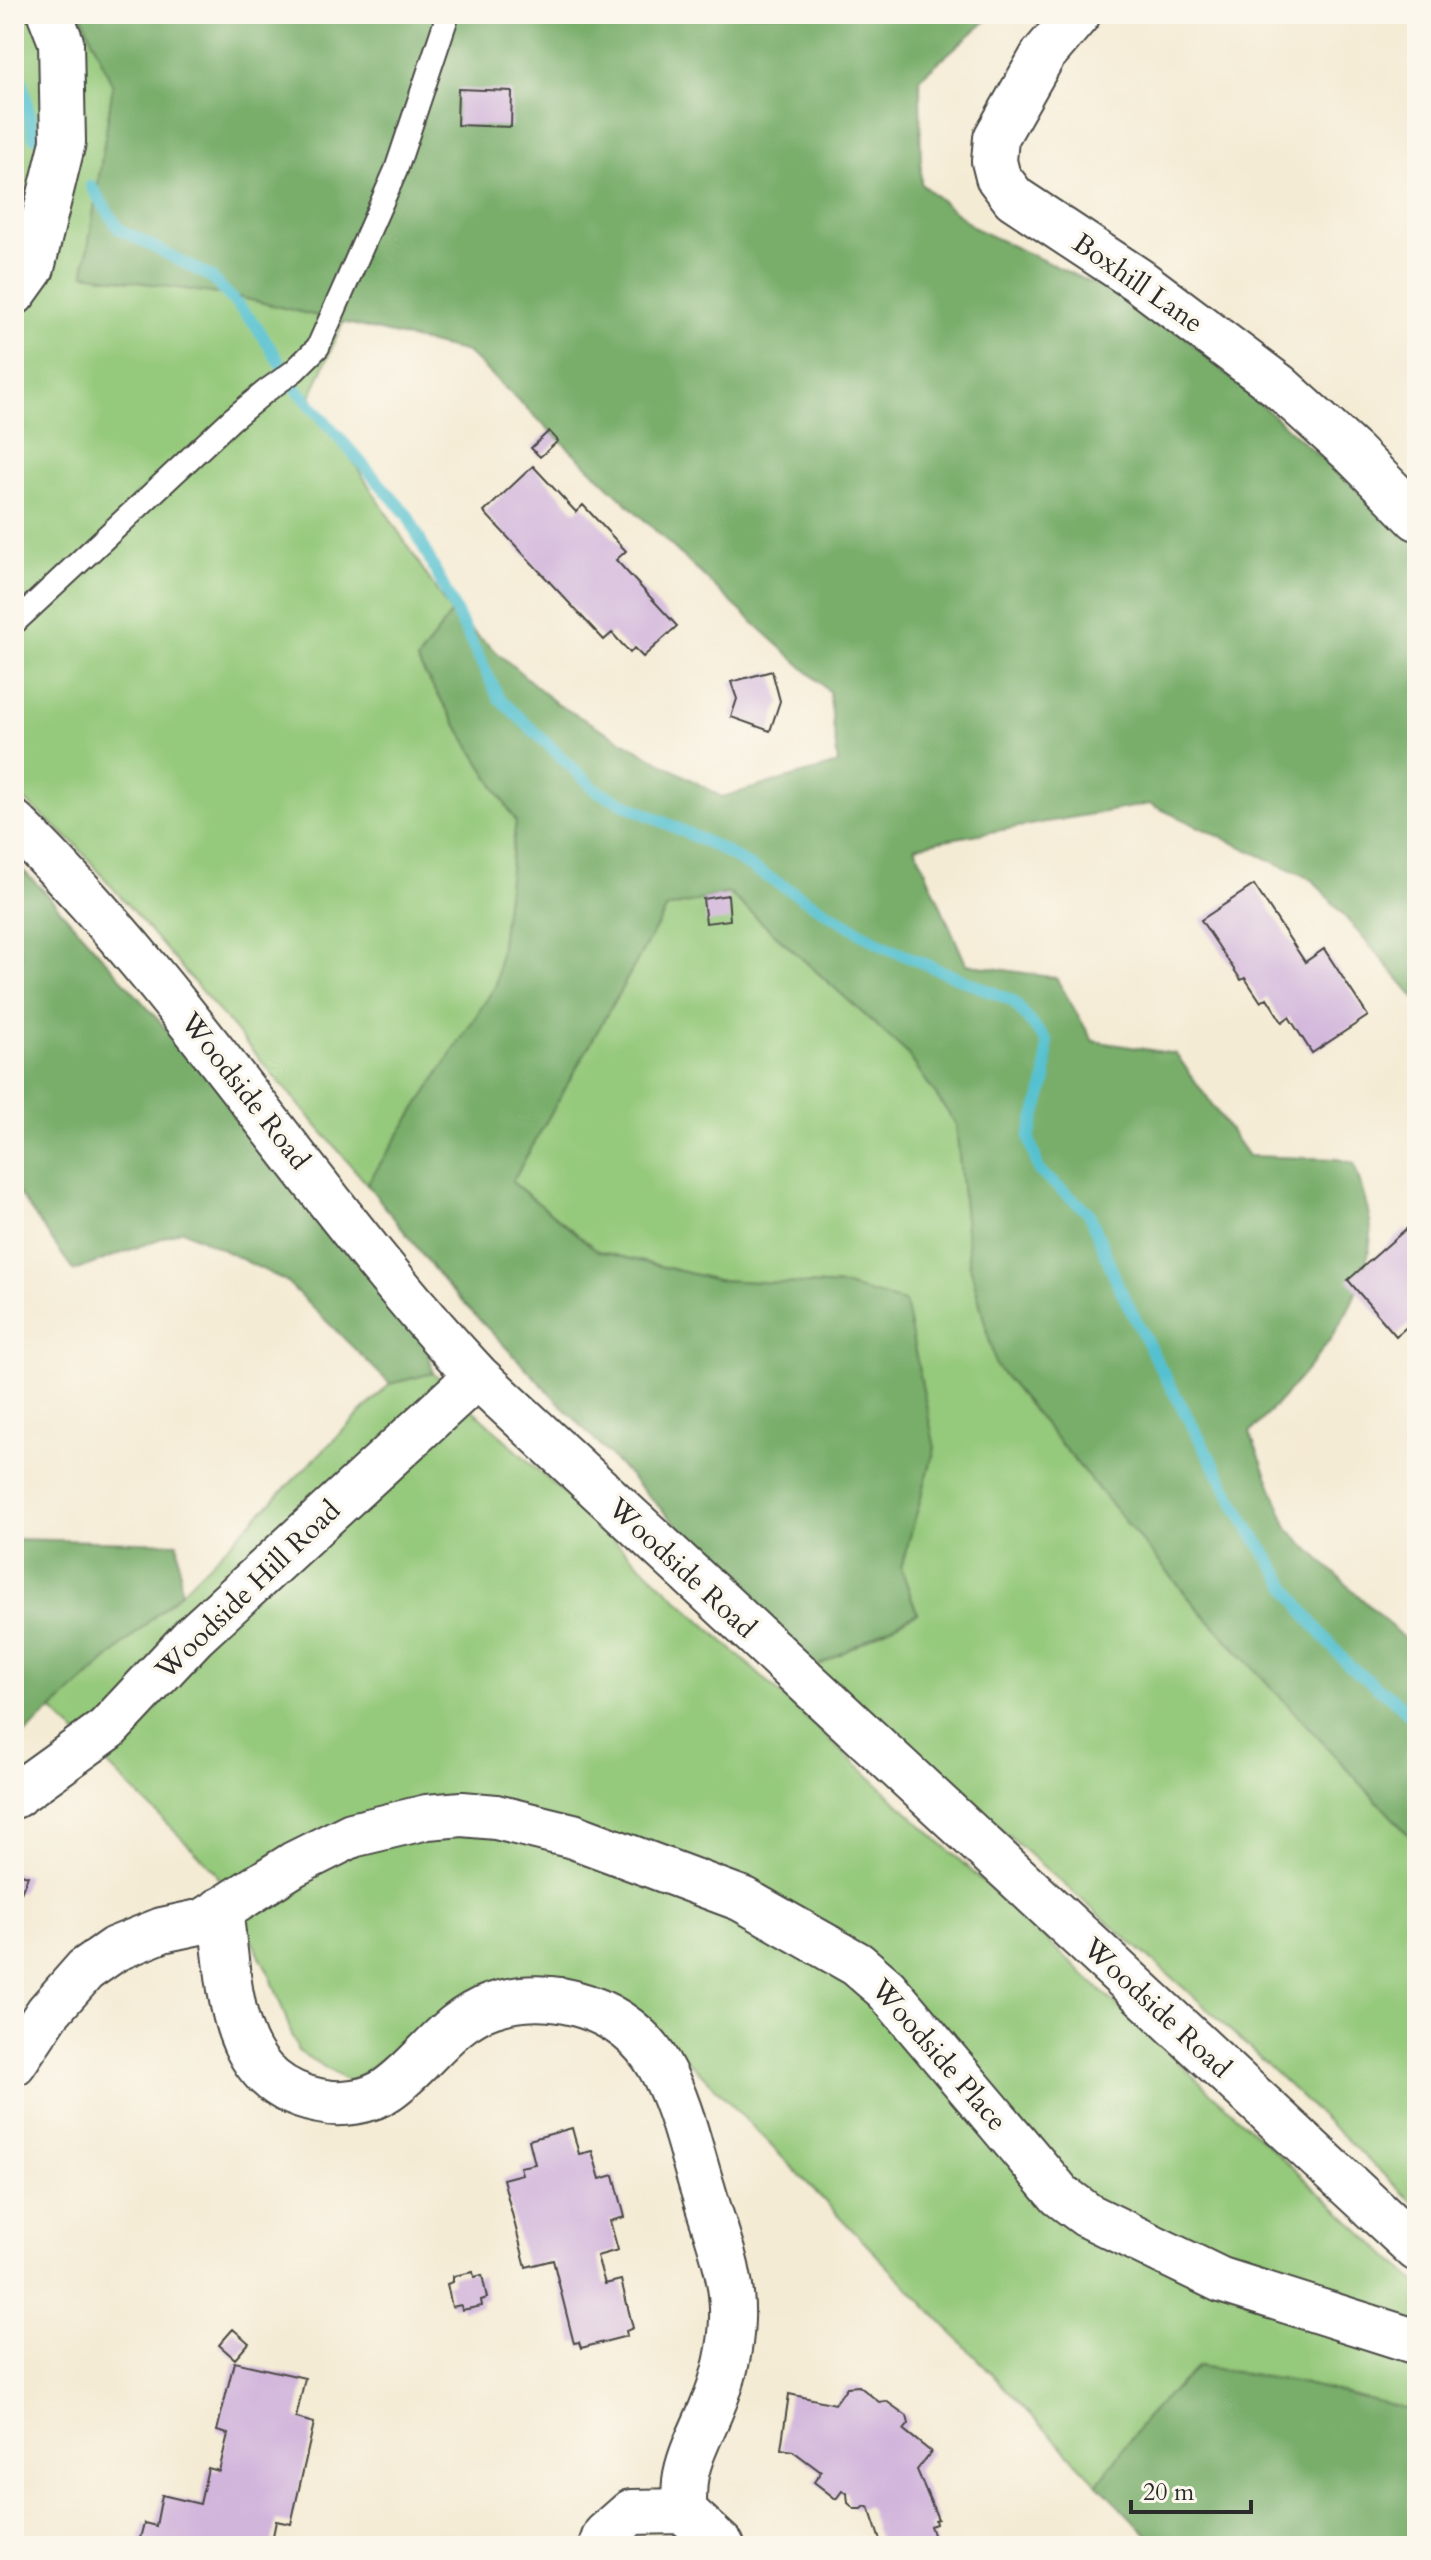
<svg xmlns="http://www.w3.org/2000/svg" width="1431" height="2560" font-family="Cardo,serif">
<rect width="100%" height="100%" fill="#fbf7ec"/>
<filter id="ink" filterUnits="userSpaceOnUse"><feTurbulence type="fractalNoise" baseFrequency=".0125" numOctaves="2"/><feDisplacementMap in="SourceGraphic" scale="16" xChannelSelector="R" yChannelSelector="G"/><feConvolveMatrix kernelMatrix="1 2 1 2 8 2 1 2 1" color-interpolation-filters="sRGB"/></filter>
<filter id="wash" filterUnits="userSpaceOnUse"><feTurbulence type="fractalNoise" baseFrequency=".006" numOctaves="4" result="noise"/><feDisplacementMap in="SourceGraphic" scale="32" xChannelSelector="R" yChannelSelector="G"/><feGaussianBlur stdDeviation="1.8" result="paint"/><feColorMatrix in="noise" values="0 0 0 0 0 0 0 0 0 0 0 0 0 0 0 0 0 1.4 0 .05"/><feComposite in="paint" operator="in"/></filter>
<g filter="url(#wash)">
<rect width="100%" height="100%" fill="#f4ebd4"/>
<path fill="#95c97b" stroke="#607a53" stroke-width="2" d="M14,14H81L113,86L84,274L238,297L343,322L311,396L451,613L417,661L516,821L496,986L367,1184L77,846L14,791Z
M729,893L906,1052L956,1124L969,1261L996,1366L1195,1605L1417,1844V2206L1200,2002L814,1668L917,1613L901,1568L935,1448L846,1286L717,1280L598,1251L512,1182L667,908Z
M433,1373L1417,2283V2411L1301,2383L1198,2366L1148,2415L1098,2484L695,2067L583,1984L438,2022L349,2082L298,2051L270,1975L215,1871L52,1710L181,1592L390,1384Z"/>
<path fill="#78ad6b" stroke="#526c4b" stroke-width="2" d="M81,14H994L920,78L921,184L976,229L1160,315L1417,543V1000L1313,880L1150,804L939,841L915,847L966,964L1056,978L1093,1041L1176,1054L1248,1156L1337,1159L1354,1163C1359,1181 1373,1220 1371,1236C1363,1317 1302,1376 1250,1433L1289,1530L1417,1651V1844L1195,1605L996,1366L969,1261L956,1124L906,1052L729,893L667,908L512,1182L598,1251L717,1280L846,1286L905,1302L935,1448L901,1568L917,1613L814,1668L448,1287L367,1184L496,985L516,821L417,661L451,613L557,704L722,797L838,764L829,691L732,603L467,352L238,297L84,274L113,86Z
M14,862L42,889L422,1317L433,1373L390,1384L286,1281L183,1230L74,1271L14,1187Z
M14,1539L178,1543L181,1592L14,1744Z
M1198,2366L1301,2383L1417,2411V2546H1158L1098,2484L1148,2415Z"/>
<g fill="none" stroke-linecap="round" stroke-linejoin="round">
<path stroke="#55c1d0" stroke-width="12" d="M14,74L22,81L34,137
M91,186L119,229L211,277L255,324L295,387L408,516L499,698L597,791L719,848L887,948L1013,1001L1047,1042L1046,1079L1029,1138L1039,1171L1089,1213L1118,1285L1154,1356L1248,1527L1308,1618L1349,1666L1400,1704L1417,1725"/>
</g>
<g id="blocks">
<path fill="#d1b5db" d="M458,89L512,91L511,127L457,125Z
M549,431L558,441L540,457L531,448Z
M533,466L576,512L583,505L626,551L616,560L677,626L643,657L634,648L630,653L612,633L604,640L484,512Z
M772,671L780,701L770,731L731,717L737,699L731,682Z
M1254,885L1305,962L1324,949L1368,1016L1312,1053L1289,1017L1282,1022L1267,998L1261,1002L1245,978L1241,980L1201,920Z
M728,895L730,920L706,923L703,899Z
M1406,1229L1417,1241V1318L1396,1336L1348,1280Z
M14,1872L28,1876L21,1893L14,1891Z
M572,2128L579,2154L592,2151L600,2179L614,2175L625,2217L610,2221L618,2250L597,2256L605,2284L621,2280L633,2328L626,2331L627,2336L581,2348L579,2342L574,2343L573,2340L553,2260L526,2267L503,2179L522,2174L520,2167L535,2164L529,2140Z
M473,2272L474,2277L482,2275L487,2298L481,2300L482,2306L462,2310L461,2305L452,2307L447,2284L453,2282V2276Z
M233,2329L249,2343L235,2359L219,2345Z
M234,2362L305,2378L296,2418L314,2423L291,2524L276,2521L271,2546H138L144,2523L156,2526L162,2495L200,2504L208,2468L219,2471L228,2434L217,2431Z
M859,2386L879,2402L886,2401L907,2416L909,2424L904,2430L931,2452L917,2470L938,2519L935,2520L936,2524L930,2526L937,2546H882L869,2508L865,2506L862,2509H855L848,2503L847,2493L842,2491L836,2499L814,2482L821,2472L793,2451L781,2449L789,2394L835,2404L847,2387Z"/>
</g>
</g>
<g filter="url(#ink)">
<use href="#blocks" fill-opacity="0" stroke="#494844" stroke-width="2"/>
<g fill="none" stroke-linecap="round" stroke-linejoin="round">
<defs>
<path id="service" d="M14,623L231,420L266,391L294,371L318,347L396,170L448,14"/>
<path id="minor" d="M1078,14L1043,55L996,138L994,161L998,177L1014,198L1138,280L1279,386L1353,453L1417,518
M14,293L32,268L63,142L61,42L50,14
M14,823C187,992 312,1200 477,1376L1417,2249
M14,1796L107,1729L194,1636L477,1376
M220,1910C231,1984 226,2083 319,2101C340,2106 370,2102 388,2089C425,2063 447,2021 491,2006C551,1985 626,2008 659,2065C681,2103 690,2149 703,2190C715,2232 734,2275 732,2319C731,2350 724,2379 712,2407C703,2430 688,2456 685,2481C684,2491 684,2501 684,2511
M14,2063L48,2012L85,1970L115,1949L162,1930L204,1921L294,1864L352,1835L427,1817L462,1814L496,1817L573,1836L742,1899L857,1964L886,1989L1060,2195L1087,2215L1221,2280L1417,2342
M601,2546L605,2535L631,2512L684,2511L722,2546"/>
</defs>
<use href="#service" stroke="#494844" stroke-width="26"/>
<use href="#minor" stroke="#494844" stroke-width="48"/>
<use href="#service" stroke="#fff" stroke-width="22"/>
<use href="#minor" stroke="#fff" stroke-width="44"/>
</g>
</g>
<g text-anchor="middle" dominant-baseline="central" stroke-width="7" stroke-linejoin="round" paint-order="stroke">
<g font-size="28" fill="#2b2b2b" stroke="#fbf7ec">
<text transform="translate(1138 283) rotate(35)">Boxhill Lane</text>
<text transform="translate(245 1091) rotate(52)">Woodside Road</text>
<text transform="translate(682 1568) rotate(43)">Woodside Road</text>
<text transform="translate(248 1590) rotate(-44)">Woodside Hill Road</text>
<text transform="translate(1157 2008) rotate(43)">Woodside Road</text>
<text transform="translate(939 2055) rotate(49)">Woodside Place</text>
</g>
</g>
<rect width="1431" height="2560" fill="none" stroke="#fbf7ec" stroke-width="48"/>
<path d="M1131 2500v12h120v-12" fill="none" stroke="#2b2b2b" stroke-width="4"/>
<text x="1143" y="2500" font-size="24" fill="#2b2b2b" stroke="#fbf7ec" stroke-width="6" paint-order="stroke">20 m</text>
</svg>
